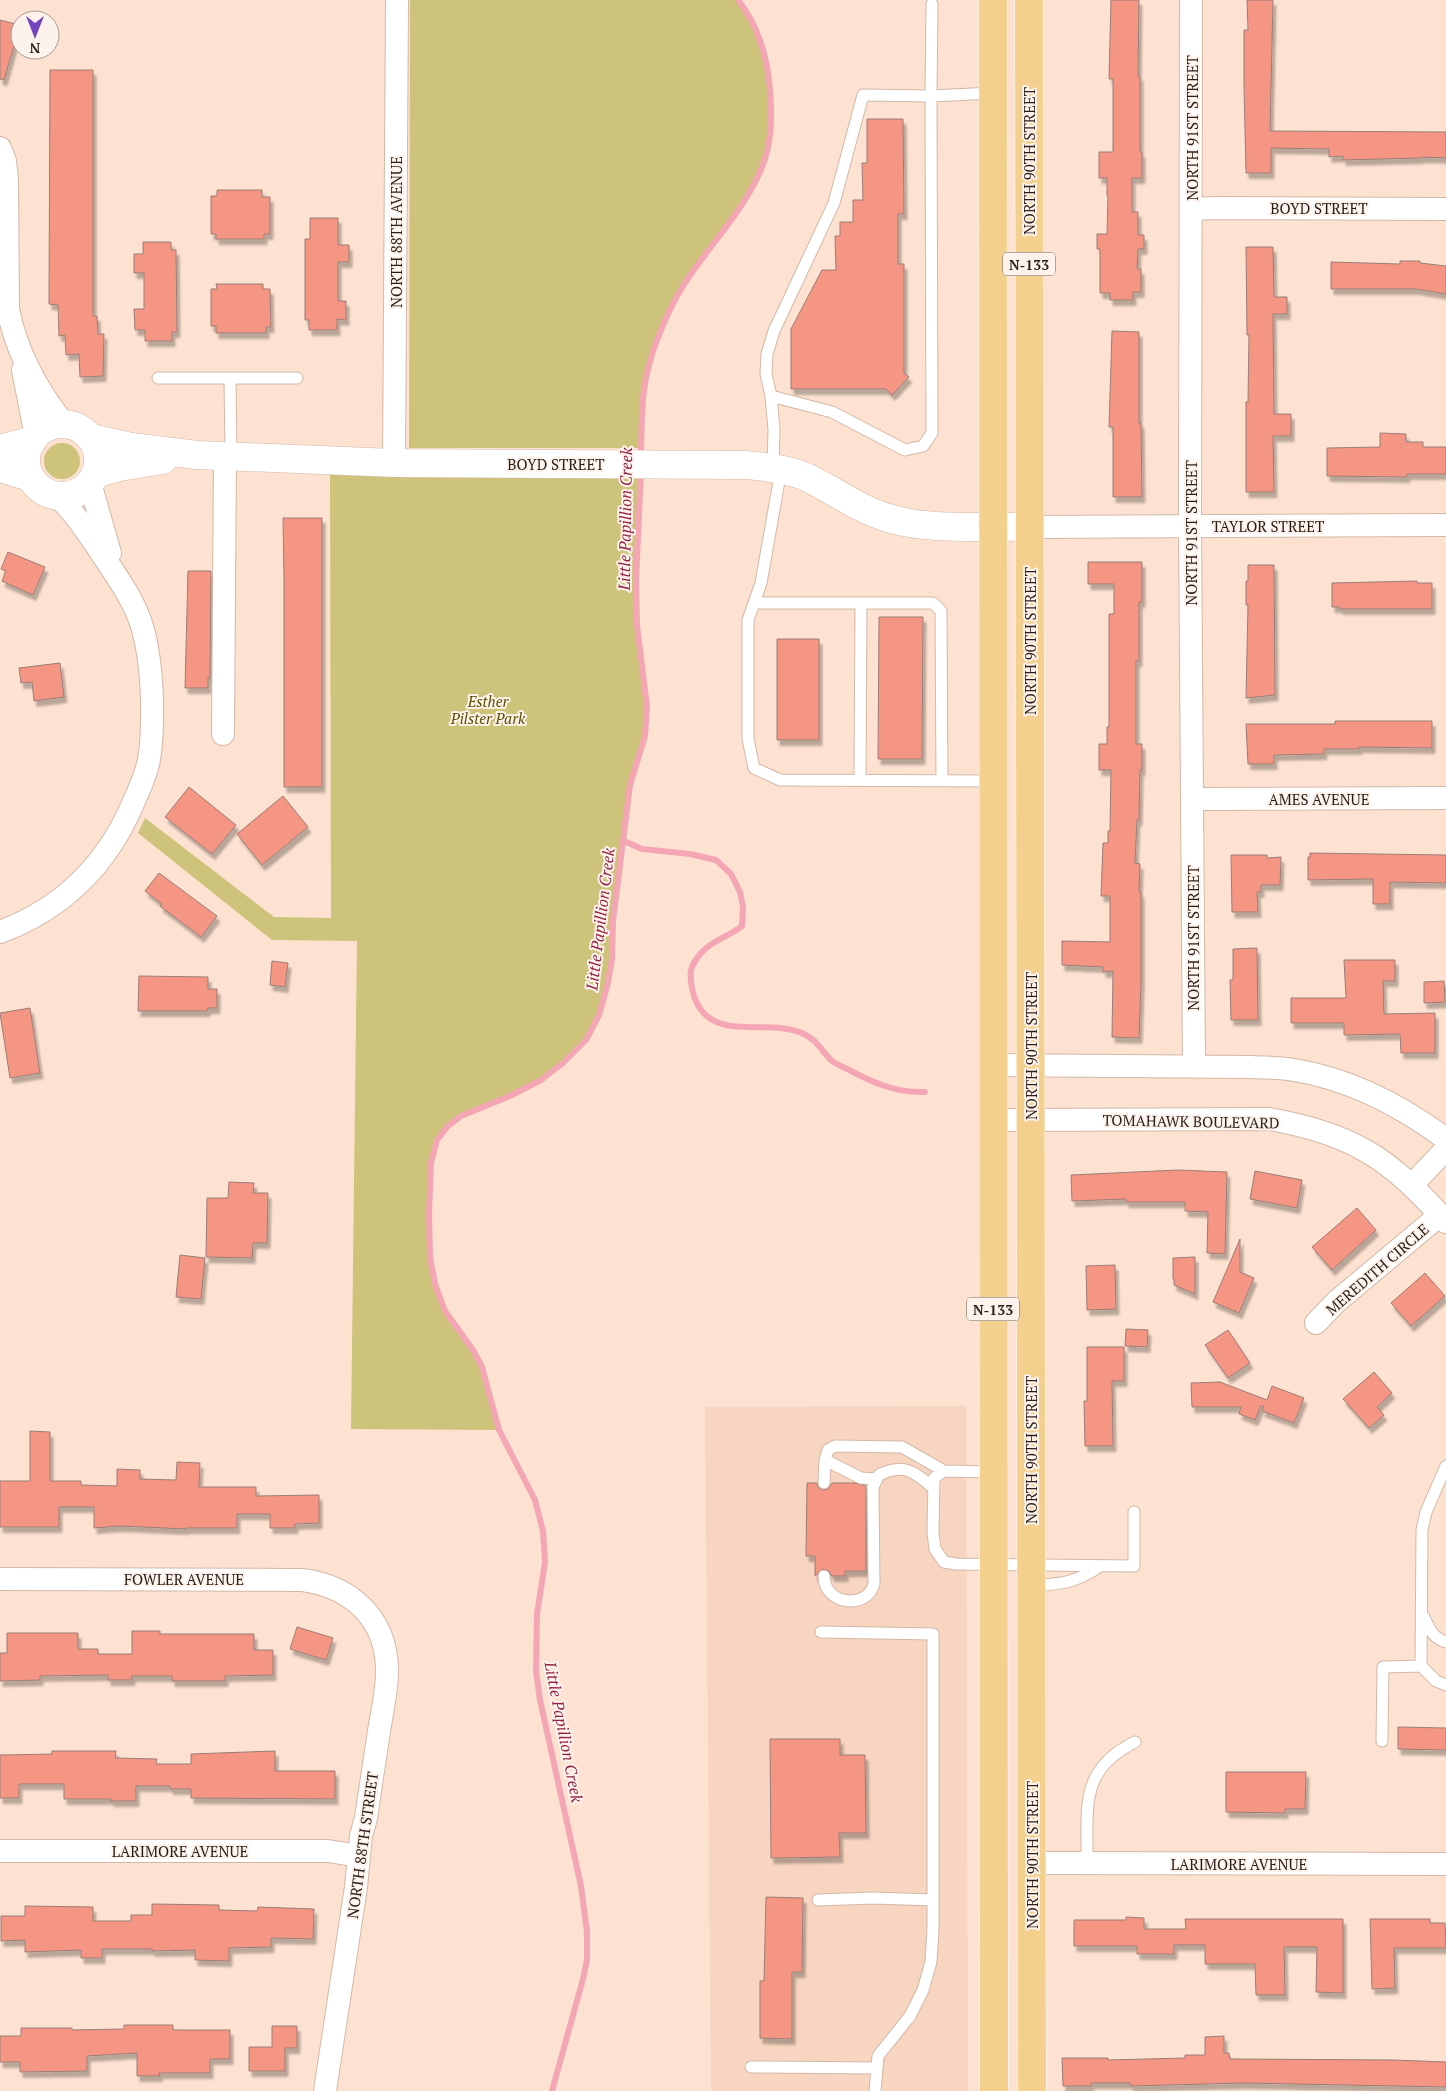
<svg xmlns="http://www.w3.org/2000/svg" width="1446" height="2091" font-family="'PT Serif',serif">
<defs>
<filter id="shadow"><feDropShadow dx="3" dy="5.5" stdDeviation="1" flood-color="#0004"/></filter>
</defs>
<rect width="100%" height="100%" fill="#fde2d1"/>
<path fill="#f7d5c0" d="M966,1406L968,2091H711L705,1407Z"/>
<path fill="#cdc37a" d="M410,0H738C756,22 766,53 769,80C772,106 773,135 765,159C745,217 695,258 669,313C646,360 641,396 641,448H409Z
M44 461a18 18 0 1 1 36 0a18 18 0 1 1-36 0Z
M330,475L640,478L636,580L637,625L647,707L645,736L630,785L613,921L612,959L607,987L599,1015L586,1040L563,1063L541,1080L510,1096L461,1116L447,1127L437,1140L431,1163L429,1214L430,1257L435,1284L445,1311L473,1350L482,1367L499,1430L351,1429L357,941L272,940L138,833L145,818L274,917L331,918Z"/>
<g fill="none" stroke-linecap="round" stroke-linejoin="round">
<path stroke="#f5a6b4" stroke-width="6" d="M641,459C642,414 640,384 657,340C664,322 673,302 683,286C710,243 748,208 765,159C773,134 772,106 769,80C766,53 756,22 738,0
M624,841L642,849L690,854L716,860L731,874L740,892L743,907L742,926C730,936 711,941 701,953C690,966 689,972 692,988C703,1047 766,1017 802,1033C819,1041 820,1050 832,1061C837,1065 844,1067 849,1070C874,1083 896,1093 925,1092
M552,2091L583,1979L587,1960V1932L581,1886L540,1700L536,1671L537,1614L545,1562L543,1531L535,1500L499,1430L482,1367L473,1350L445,1311L435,1284L430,1257L429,1214L431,1163L437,1140L447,1127L461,1116L510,1096L541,1080L563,1063L586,1040L599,1015L607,987L612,959L613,921L630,785L645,736L647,707L637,625L636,580L641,471"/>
</g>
<path fill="#f59684" stroke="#9a7d77" filter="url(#shadow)" d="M1111,0H1139L1138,76H1140V152H1142V178H1132V212H1138V235H1144V249H1138L1137,269H1141V292H1133V300H1110V293H1100V249H1097V234H1107L1108,196H1107V178H1099V152H1113V79H1109Z
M1247,0H1273L1270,131L1446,132V158L1421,157V158L1343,160V156L1329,157V149L1271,148V173H1246L1244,85V30H1248Z
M0,20L20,25L4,80L0,79Z
M50,70H93V316H97L98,334H104L103,376L80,377L79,354L66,355L65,335L59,336L58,305L49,304Z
M867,119H903L904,214H898V264H904V373L909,377L892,395L886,389H791V329L822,270H836L835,236H840V222H853V200H863L862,163H867Z
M217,190H262V197H270V234H264V239H216V234H211V196H217Z
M310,218H338V245H349V262H338V301H346V320L337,319V330H309V320H305V239H310Z
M143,242H171V250H176L177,332H172V341H145V330H135L134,309H144V273H134V254H143Z
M1246,247H1273L1274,297H1287V314H1273L1274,414H1291V436H1273L1274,492H1246V402H1248L1249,335H1247Z
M1400,261H1420V263L1446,266V294L1416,289H1331V262L1400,264Z
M216,284H263V289H270L271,327H266V333H216V326H211V289H217Z
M1112,331L1139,332V423H1141L1142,497H1113V427H1109Z
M1380,433L1406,434V442H1423V447H1446V474H1407V477L1327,476V448L1380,447Z
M283,518H322V787H284V578Z
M8,552L45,567L33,595L2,581L6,571L1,569Z
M1088,562H1142V602H1139V661H1136V744H1142V770H1140L1139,820H1137L1135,863L1140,864L1139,892H1141V985L1139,1038L1112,1037L1113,971L1103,972V967L1062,965V941L1110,942V896H1101L1103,843H1108V831H1110L1111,770H1099V744H1107V727H1109V614H1114V584H1088Z
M1248,565H1274L1275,695L1246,698L1248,605H1246V581H1248Z
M188,571H211L210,678H208V688H185Z
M1417,581V583H1432V609H1340L1339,607H1332V583Z
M879,617H923L922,759H878Z
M777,639H819V740H777Z
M60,663L64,697L34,701L32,682L21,683L19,668Z
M1335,721H1432V748L1359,747V749H1324V754L1274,755V764H1248L1246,724H1335Z
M189,787L236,825L212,854L165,817Z
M283,796L308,827L262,865L237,834Z
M1310,853L1446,855V883L1390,882V904H1373V879L1308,880V857H1310Z
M1231,855H1267V858L1281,857L1280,885H1261V892H1257L1258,912H1232Z
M159,873L217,916L201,937L160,906L162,904L145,891Z
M1257,948L1258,1020H1231L1230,980H1233V949Z
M1344,960H1395V981H1383L1384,1014L1435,1013V1053H1401L1400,1034L1344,1035V1023H1291V998H1346Z
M272,961L288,963L285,987L270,985Z
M139,976L208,977V989H217V1008H208L207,1011H138Z
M1444,981L1445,1002L1424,1003V982Z
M30,1008L40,1073L10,1078L0,1013Z
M1178,1170L1227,1172L1225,1254L1207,1253L1208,1212L1185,1211V1202H1126V1199L1072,1201L1071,1175Z
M1255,1171L1302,1180L1297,1208L1250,1199Z
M229,1182L254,1183L253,1193H268L267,1243H253L252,1258L206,1257L207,1198H228Z
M1357,1208L1376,1230L1332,1270L1312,1247Z
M1240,1239V1272L1254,1278L1239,1313L1213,1302Z
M180,1255L205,1258L201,1299L176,1297Z
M1195,1257V1294L1174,1285V1279H1173V1258Z
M1115,1265L1116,1309L1087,1310L1086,1266Z
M1425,1273L1445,1296L1411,1326L1391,1303Z
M1126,1329L1148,1330L1147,1347L1125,1346Z
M1228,1330L1250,1363L1228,1378L1205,1345Z
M1087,1347H1124V1381H1112L1113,1446H1085L1084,1401H1087Z
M1374,1372L1392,1393L1377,1407L1384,1415L1369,1428L1343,1399Z
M1220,1382L1267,1400L1272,1386L1304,1398L1294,1423L1262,1411L1264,1406H1261L1255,1420L1239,1414L1241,1407H1192L1191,1383Z
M30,1431L50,1432V1481H81V1485L117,1486V1469L140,1470V1479L176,1480L177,1462L200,1463L199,1487H256V1496L319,1495V1523L295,1524V1528H270V1514H237V1528H186V1529L120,1526L94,1528V1507H59V1527H0V1481H30Z
M807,1483H817L818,1487L823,1490L828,1489L832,1483H855L866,1486V1571H845V1576H832L829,1571L823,1569L815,1576V1556H806Z
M297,1627L333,1638L326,1660L290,1649Z
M132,1631H160V1634H254V1650H273V1675L225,1676V1681H172V1676H132V1680H108V1675L40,1676V1680L0,1681V1653H7V1633H78V1649H98V1654H132Z
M1398,1727L1446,1728V1750L1398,1749Z
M770,1739H840V1755H865L866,1833H839L840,1857L771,1858Z
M52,1751H116L115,1758L157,1759L156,1764H191V1754L275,1751V1771H335V1799L191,1798V1789H170V1786H136V1801H111V1799H64V1784H19V1798H0V1755L52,1754Z
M1226,1772H1306L1305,1809H1285V1813L1226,1812Z
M766,1897L803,1898L802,1972H792V2039L760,2038V1981H764Z
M152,1904L219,1905V1910L257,1911L258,1907L314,1909L313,1939L271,1938V1947L229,1948V1961L195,1960V1950L152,1951V1949H102V1958H81V1950L25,1952V1940L1,1941V1916H25V1906L93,1907V1921H131V1915H152Z
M1126,1917L1144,1918V1929H1186L1185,1919H1343V1993L1316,1992L1317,1947H1284L1285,1995H1256L1255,1964H1205V1945H1174V1954H1137V1946H1074V1920H1126Z
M1370,1919H1430V1923H1445L1446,1948H1394L1395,1988L1372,1989Z
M124,2025H173V2030H230V2059H210V2073H159L160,2076H137V2053L87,2056V2071L20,2072V2062H0V2036H21V2028H72V2030L124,2029Z
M272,2026H297V2048H285V2071H249V2047H272Z
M1224,2036V2053H1229L1230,2059L1394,2060L1446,2062V2087L1243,2083L1130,2086V2083H1091V2086H1063L1062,2058H1108V2060L1185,2058V2055H1205V2037Z"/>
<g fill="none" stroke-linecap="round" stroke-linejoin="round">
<defs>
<path id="service" d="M158,378H297
M230,378L231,455
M771,396L766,374L767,354L774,331L834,203L863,95L931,96L932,4
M773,468L774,430L771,396L832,412L905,450L923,446L932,433L931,96L993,93
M781,470L761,583L748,620V739L754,768L780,780L993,781
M754,603H933L941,611L942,780
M860,780L861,603
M825,1460L861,1478L877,1479
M993,1472L944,1471L934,1478L933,1532L935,1549L944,1562L956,1564L1134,1566V1512
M824,1483L825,1460L828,1450L835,1446L902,1447L944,1471
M824,1576C824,1605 867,1610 874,1584L873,1487L879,1475C904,1463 914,1471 933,1488
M1032,1586C1060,1584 1076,1583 1100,1566
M1424,1617C1429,1628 1433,1639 1446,1642
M821,1632L933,1634V1928L931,1962L923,1990L910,2016L878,2056L875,2091
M1421,1666L1436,1681L1446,1685
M1382,1741L1383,1667L1421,1666L1422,1530L1426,1512L1446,1466
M1087,1863C1088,1809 1078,1770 1135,1742
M818,1900L873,1898L933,1900
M751,2067L877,2068"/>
<path id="minor" d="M1191,0L1190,526L1194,1066
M0,148L5,161L7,179L8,309C16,351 38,392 65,425
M1192,209L1216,208L1446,209
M23,370L36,436
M394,463L397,0
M90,483L110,553
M1029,527L1446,525
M223,734L225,455
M1193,799L1446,798
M0,932C64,908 108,864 134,801C140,788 147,773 149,759C153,738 152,718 152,698C151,672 149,648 141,623C132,597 115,574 100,551C87,532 75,513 58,497
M993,1065L1252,1067C1266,1068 1280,1067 1294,1070C1351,1079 1400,1105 1446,1139
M993,1120L1269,1119C1351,1133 1392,1159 1446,1222
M1412,1185L1446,1149
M1316,1323L1336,1302L1440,1215
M0,1579L302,1580C350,1586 385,1617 387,1667C388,1688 382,1711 379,1731C375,1760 370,1789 366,1818L361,1836L356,1887L325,2091
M0,1851H328L359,1856
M1033,1863L1446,1864"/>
<path id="tertiary" d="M26 460a36 36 0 1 1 72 0a36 36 0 1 1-72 0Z
M91,438L131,447L197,455L394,463L746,465C766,467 787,469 806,477C834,490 858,509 888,518C931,531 984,526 1029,527
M0,449L33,440
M0,468L30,477
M95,474L119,467L163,460"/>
<path id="primary" d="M993,0L994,2091
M1029,0L1032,2091"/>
</defs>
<use href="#service" stroke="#d2b8a7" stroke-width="13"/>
<use href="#minor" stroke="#d2b8a7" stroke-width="24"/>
<use href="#tertiary" stroke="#d2b8a7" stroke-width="29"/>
<use href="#primary" stroke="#fff" stroke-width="29"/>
<use href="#service" stroke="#fff" stroke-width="11"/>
<use href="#minor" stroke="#fff" stroke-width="22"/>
<use href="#tertiary" stroke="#fff" stroke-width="28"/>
<use href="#primary" stroke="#f4d08f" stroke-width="28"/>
</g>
<g text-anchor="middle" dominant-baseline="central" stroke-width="4" stroke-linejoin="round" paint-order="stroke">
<g fill="#fef3ec" stroke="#685e58" stroke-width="1">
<rect x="1003" y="252.5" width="52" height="23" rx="4"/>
<rect x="967" y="1297.5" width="52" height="23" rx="4"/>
</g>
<g font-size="14" font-weight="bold" fill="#281e18">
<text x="1029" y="264">N-133</text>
<text x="993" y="1309">N-133</text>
</g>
<g font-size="15" fill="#281e18" stroke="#fef3ec">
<text transform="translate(1192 128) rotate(-90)">NORTH 91ST STREET</text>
<text transform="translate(1029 161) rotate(-90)">NORTH 90TH STREET</text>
<text x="1319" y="208">BOYD STREET</text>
<text transform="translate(396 232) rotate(-90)">NORTH 88TH AVENUE</text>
<text x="556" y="464">BOYD STREET</text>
<text x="1268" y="526">TAYLOR STREET</text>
<text transform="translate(1191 533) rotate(-90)">NORTH 91ST STREET</text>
<text transform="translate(1030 641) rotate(-90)">NORTH 90TH STREET</text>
<text x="1319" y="799">AMES AVENUE</text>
<text transform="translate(1193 938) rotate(-90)">NORTH 91ST STREET</text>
<text transform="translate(1031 1046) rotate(-90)">NORTH 90TH STREET</text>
<text transform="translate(1191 1121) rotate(1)">TOMAHAWK BOULEVARD</text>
<text transform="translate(1377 1269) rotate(-41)">MEREDITH CIRCLE</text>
<text transform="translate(1031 1450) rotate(-90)">NORTH 90TH STREET</text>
<text x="184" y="1579">FOWLER AVENUE</text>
<text transform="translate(362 1845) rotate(-82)">NORTH 88TH STREET</text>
<text x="180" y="1851">LARIMORE AVENUE</text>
<text transform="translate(1032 1855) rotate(-90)">NORTH 90TH STREET</text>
<text x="1239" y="1864">LARIMORE AVENUE</text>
</g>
<g font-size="15" font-style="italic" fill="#5a5102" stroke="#fef3ec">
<text x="488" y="701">Esther<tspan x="488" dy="17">Pilster Park</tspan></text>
</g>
<g font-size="16" font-style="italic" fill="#922244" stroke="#fef3ec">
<text transform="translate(625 519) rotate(-89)">Little Papillion Creek</text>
<text transform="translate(600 919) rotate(-83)">Little Papillion Creek</text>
<text transform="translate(564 1732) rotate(79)">Little Papillion Creek</text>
</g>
</g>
<g transform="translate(35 35) rotate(180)"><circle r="24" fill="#fef3ec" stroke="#a89e97"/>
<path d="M0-4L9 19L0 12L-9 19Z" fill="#7344bc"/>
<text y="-8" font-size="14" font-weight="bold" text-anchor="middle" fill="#281e18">N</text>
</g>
</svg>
